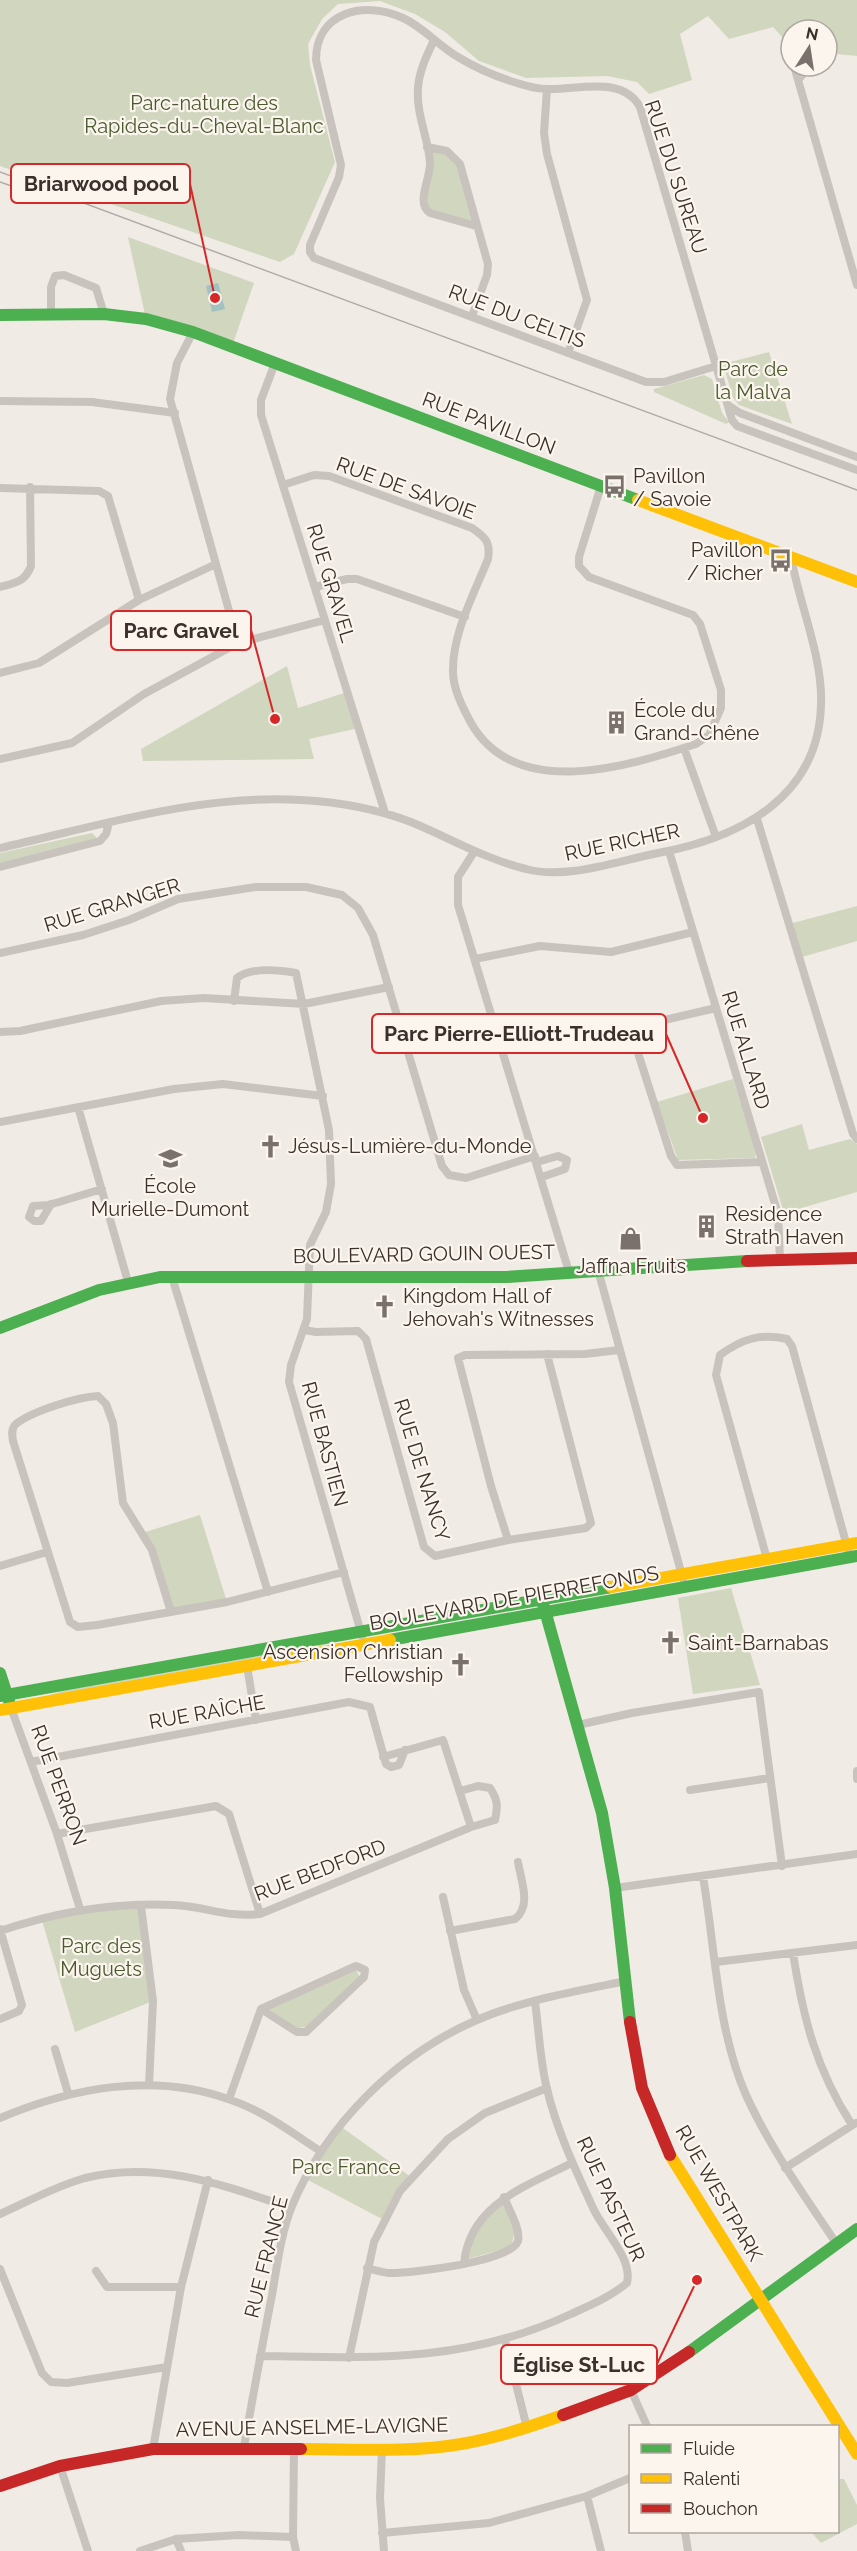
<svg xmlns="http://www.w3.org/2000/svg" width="857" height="2551" font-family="Raleway,sans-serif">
<rect width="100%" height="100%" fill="#f0ebe5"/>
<path fill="#d1d6bf" d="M0,0H857V56L827,53V30H791V47L773,27L729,39L708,16L680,34L692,80L649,94L637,82L607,76L526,78L479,61L445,32L415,14L380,1L338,4L322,19L308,44L310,65L335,162L294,254L280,262L0,166Z
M427,147L455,156L476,226L424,209Z
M128,237L254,283L232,346L146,319Z
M769,352L792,424L739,405L733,398L723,364Z
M704,375L712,379L722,413L729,422L726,424L654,392V389Z
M287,666L298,708L347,692L359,728L309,739L314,759L143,761L141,749Z
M92,833L97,838L0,863V853Z
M857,906V941L799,958L789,924Z
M733,1079L756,1152L755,1158L678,1160L657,1102Z
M802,1124L809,1150L850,1139L857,1144V1192L784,1213L761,1137Z
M200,1515L227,1602L171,1612L142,1533Z
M731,1588L760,1685L693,1694L678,1598Z
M331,1643L304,1651L46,1696L73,1688Z
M141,1906L153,2001L75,2032L41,1917Z
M356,1970L360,1977L307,2027L297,2028L268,2009Z
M340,2126L411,2177L384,2220L306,2179Z
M503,2201L515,2231L512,2243L504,2249L467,2259C468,2235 487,2217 503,2201Z
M838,2479H844L857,2505V2524L821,2543L811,2532H838Z"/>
<path fill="#a1c2c1" d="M218,283L225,309L212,312L206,286Z"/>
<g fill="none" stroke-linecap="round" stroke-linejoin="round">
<path stroke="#c9c3be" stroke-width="8" d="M434,40C427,55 419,71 418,88C416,114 428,137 430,162C431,178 415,203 430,213L476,226
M794,66L857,285
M799,79L810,66
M547,89L544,133L547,154L587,300L568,353
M427,147L447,151L460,164L488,264L487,275L472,316
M51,315V287L55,276L64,275L96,288L104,314
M193,332L177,363L170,399L238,643
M275,363L261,400V415L385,813
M716,366L664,382H646L314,258L310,252V245L339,177L341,165L316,60C316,12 364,0 403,18C423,27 439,46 458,57C476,68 497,77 517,83C526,86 538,89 548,89C578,90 622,75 640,107L732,420L737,426L857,470
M0,401L92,402L175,413
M728,405L740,413L857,457
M283,485L314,475L329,476L472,528C485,537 491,542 488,559C474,594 452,634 453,672C453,689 463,708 471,723C516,802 629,766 696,744L709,735L721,708V690L700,624L693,615L589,577L579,566V557L601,486
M0,488L99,491L108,496L139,600
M0,587C15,583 25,582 31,566L30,487
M315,587L347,579H357L465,617
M0,673L39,663L139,600L216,564
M684,748L716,837
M0,759L72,743L144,694L238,643L325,620
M757,819L853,1134L857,1139
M0,848C98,826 200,794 301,800C339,802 377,809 411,822C450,838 485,859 526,869C567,880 617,861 658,853C739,838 819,798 821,704C823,658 799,603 791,557
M669,851L778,1214L780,1260
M474,852L458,877V905L569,1272
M0,867L100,841L106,834L109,823
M0,953L83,935L129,920L178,899L256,887H306L342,895L358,908L373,935L442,1166L449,1175L466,1178L535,1156
M475,959L540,946L611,952L693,932
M234,1001L237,978C251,967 279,970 296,973L329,1130L331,1184L326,1212L310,1245L307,1319L291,1365L289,1382L362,1636
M630,1028L671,1156L677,1165L762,1162
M0,1032L20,1031L161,1001L204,998L304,1004L389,987
M499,1039L558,1025L630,1028L716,1008
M78,1107L128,1282
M0,1122L174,1089L223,1084L323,1096
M537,1162L558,1156L567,1160L565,1169L542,1177
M51,1204L41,1221H34L29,1217L33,1206L49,1205L102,1189
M598,1270L683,1579
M172,1277L268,1592
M304,1330L316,1332L358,1331L366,1339L424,1547L435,1556L508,1540L586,1528L591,1523L547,1354
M508,1540L491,1486L458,1358L465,1355L585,1354L619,1350
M767,1559L716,1375L720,1355C742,1339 760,1333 787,1339L792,1346L848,1550
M0,1566L47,1552
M171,1612L152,1550L123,1503L113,1423L106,1404L98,1396C78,1397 32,1411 16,1424C11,1428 12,1435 13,1441L70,1622L78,1627L97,1625L227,1602L344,1572
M247,1666L256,1720
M11,1708L57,1834L80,1909
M578,1725L632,1713L759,1692L782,1866
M31,1762L349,1702L370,1707L386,1764L391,1767L399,1765L405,1750
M857,1771V1779
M690,1790L770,1778
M460,1791L478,1786L490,1788C498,1800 498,1807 495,1820L471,1827
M57,1834L216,1806L229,1814L260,1914
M703,1877C715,1946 717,2030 746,2095C770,2148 804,2195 836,2243
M615,1888L857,1854
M443,1897L464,1990L477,2020
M141,1906L153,2001L149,2085
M0,1929L22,2005L19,2011L0,2019
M0,1931C56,1912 114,1902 173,1905C206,1906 225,1918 260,1914L471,1827L443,1740L383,1757
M450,1931L515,1919C532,1906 521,1881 518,1862
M793,1953C803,2018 816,2069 852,2125
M716,1962L857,1945
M55,2049L68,2093
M229,2099L261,2009L356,1966L365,1970L364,1977L306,2032H297L261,2009
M0,2118C71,2088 153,2072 228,2099C262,2110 291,2132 320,2151
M785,2168L856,2123
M0,2214C27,2202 56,2186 85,2178C158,2160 223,2185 291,2208
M464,2264C469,2205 526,2186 572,2163
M367,2268C375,2270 383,2273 390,2273C412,2273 511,2262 518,2241C521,2229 508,2208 504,2197
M0,2269L42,2373L51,2382L67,2383L167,2367
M96,2271L107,2287H181
M505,2340L527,2428
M260,2356C373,2358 466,2363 571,2314C591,2305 610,2297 627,2283C633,2259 604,2231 594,2210C576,2171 557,2131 547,2089C540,2061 539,2031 535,2002
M349,2358L374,2242L400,2191L448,2139L485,2113L547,2088
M631,2390L647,2426
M244,2447C253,2396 262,2346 272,2295C277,2266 281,2233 292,2206C326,2125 396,2055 477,2020C523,2000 577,1991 626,1981
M294,2448L293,2537L296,2551
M153,2449L181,2287L208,2180
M382,2449L380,2498L384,2551
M60,2466L88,2551
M587,2496L601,2551
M685,2532L688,2551
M382,2533L489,2523L587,2496L630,2478
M176,2539L181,2551
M140,2551L176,2539L239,2535L293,2537"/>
<path stroke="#4caf50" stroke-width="12" d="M0,315L104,314L146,319L193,332L638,500
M0,1328L99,1290L160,1277H506L747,1261
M542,1600L602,1813L615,1888L630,2022
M390,1640L857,1556
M0,1673L9,1701
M0,1696L611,1587
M689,2352L857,2229"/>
<path stroke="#ffc107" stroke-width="12" d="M638,500L857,582
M611,1587L857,1543
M0,1710L390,1640
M670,2155L857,2454
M301,2449C353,2449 410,2453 461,2444C496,2438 530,2427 563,2415"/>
<path stroke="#c62828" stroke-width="12" d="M747,1261L857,1258
M630,2022L642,2088L670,2155
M563,2415L631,2390L689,2352
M0,2486L60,2466L153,2449H301"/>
<path stroke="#b1aca8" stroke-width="1.5" d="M0,172L857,490
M0,182L48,199"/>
</g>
<defs>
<symbol id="bus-bare" viewBox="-9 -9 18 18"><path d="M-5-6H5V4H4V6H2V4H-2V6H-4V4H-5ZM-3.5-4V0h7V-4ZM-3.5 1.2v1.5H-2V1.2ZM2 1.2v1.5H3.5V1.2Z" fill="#7a716c" stroke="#fbf5ee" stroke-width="2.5" paint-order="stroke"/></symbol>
<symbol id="building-bare" viewBox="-9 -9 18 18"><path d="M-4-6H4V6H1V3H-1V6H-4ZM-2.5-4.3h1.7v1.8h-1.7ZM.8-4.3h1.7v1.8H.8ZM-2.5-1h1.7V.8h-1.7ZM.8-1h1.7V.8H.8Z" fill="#7a716c" stroke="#fbf5ee" stroke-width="2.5" paint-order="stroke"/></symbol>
<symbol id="church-bare" viewBox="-9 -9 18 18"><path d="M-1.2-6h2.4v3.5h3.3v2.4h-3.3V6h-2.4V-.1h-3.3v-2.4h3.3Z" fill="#7a716c" stroke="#fbf5ee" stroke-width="2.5" paint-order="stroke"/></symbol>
<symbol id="school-bare" viewBox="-9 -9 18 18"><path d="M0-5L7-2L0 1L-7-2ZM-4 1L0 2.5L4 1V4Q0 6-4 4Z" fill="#7a716c" stroke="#fbf5ee" stroke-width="2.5" paint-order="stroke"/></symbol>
<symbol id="shop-bare" viewBox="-9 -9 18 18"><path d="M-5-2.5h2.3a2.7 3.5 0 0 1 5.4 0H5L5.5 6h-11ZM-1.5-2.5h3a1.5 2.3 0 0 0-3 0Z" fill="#7a716c" stroke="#fbf5ee" stroke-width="2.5" paint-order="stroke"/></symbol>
</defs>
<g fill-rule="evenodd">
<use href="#bus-bare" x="598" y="470" width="33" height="33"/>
<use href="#bus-bare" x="764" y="544" width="33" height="33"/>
<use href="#building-bare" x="600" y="706" width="33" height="33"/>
<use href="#church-bare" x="254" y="1130" width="33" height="33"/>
<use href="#school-bare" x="154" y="1142" width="33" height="33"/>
<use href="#building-bare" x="690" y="1210" width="33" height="33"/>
<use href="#shop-bare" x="614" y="1222" width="33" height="33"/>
<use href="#church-bare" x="368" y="1290" width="33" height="33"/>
<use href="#church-bare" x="654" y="1626" width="33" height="33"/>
<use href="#church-bare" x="444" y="1648" width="33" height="33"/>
</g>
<g text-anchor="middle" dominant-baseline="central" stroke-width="4.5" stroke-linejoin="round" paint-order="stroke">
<g font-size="20" fill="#4a5a2e" stroke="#fbf5ee">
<text x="204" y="103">Parc-nature des<tspan x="204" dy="23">Rapides-du-Cheval-Blanc</tspan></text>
<text x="753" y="369">Parc de<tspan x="753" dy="23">la Malva</tspan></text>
<text x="101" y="1946">Parc des<tspan x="101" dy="23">Muguets</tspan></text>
<text x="346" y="2167">Parc France</text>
</g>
<g font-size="20" fill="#3b302b" stroke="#fbf5ee">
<text transform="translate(676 177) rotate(72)">RUE DU SUREAU</text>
<text transform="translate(517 316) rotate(21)">RUE DU CELTIS</text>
<text transform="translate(489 423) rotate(21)">RUE PAVILLON</text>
<text transform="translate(406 488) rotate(20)">RUE DE SAVOIE</text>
<text transform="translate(331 583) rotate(73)">RUE GRAVEL</text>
<text transform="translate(622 842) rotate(-12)">RUE RICHER</text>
<text transform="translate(112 905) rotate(-17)">RUE GRANGER</text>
<text transform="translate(746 1050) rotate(73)">RUE ALLARD</text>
<text transform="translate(424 1254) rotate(-1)">BOULEVARD GOUIN OUEST</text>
<text transform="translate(325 1444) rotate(75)">RUE BASTIEN</text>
<text transform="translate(422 1470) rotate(73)">RUE DE NANCY</text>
<text transform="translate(514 1598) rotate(-10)">BOULEVARD DE PIERREFONDS</text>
<text transform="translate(207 1712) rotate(-10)">RUE RAÎCHE</text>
<text transform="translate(59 1785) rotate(70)">RUE PERRON</text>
<text transform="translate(320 1870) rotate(-21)">RUE BEDFORD</text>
<text transform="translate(719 2193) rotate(60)">RUE WESTPARK</text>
<text transform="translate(611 2199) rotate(65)">RUE PASTEUR</text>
<text transform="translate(266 2257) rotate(-76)">RUE FRANCE</text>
<text transform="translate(312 2427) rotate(-1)">AVENUE ANSELME-LAVIGNE</text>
</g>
<g font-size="20" fill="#3b302b" stroke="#fbf5ee" text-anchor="start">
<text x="633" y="476">Pavillon<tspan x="633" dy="23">/ Savoie</tspan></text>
<text x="763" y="550" text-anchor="end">Pavillon<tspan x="763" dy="23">/ Richer</tspan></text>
<text x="634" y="710">École du<tspan x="634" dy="23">Grand-Chêne</tspan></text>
<text x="288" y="1146">Jésus-Lumière-du-Monde</text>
<text x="170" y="1186" text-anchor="middle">École<tspan x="170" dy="23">Murielle-Dumont</tspan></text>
<text x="725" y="1214">Residence<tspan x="725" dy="23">Strath Haven</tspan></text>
<text x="631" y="1266" text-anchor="middle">Jaffna Fruits</text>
<text x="403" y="1296">Kingdom Hall of<tspan x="403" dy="23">Jehovah's Witnesses</tspan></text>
<text x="688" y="1643">Saint-Barnabas</text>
<text x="443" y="1652" text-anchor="end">Ascension Christian<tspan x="443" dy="23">Fellowship</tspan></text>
</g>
</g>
<path fill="none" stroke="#d62828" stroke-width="2" d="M215 298L190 184M275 719L251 630M703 1118L666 1034M697 2280L657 2364"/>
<g fill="#d62828" stroke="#fbf5ee" stroke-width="2">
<circle cx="215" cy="298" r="6"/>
<circle cx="275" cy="719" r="6"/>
<circle cx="703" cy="1118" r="6"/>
<circle cx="697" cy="2280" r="6"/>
</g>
<g fill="#fbf5ee" stroke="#d62828" stroke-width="2">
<rect x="11" y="164" width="179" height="39" rx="6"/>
<rect x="111" y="611" width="140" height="39" rx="6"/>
<rect x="372" y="1014" width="294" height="39" rx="6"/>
<rect x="501" y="2345" width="156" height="39" rx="6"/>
</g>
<g font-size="21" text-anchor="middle" font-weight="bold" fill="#3b302b">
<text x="101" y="191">Briarwood pool</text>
<text x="181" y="638">Parc Gravel</text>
<text x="519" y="1041">Parc Pierre-Elliott-Trudeau</text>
<text x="579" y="2372">Église St-Luc</text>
</g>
<rect x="629" y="2425" width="210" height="108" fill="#fbf5ee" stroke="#aea6a0" stroke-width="1.5"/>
<rect x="641" y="2444" width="30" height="9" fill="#4caf50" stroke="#aea6a0" stroke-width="1.5"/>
<text x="683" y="2455" font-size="18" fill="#3b302b">Fluide</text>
<rect x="641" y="2474" width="30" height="9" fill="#ffc107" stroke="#aea6a0" stroke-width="1.5"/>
<text x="683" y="2485" font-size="18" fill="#3b302b">Ralenti</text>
<rect x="641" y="2504" width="30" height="9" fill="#c62828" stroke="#aea6a0" stroke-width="1.5"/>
<text x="683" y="2515" font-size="18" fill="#3b302b">Bouchon</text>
<g transform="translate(809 48) rotate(12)"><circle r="28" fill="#fbf5ee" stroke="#aea6a0" stroke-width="1.5"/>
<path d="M0-4.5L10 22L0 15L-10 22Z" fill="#7a716c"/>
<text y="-9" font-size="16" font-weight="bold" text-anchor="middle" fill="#3b302b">N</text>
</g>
</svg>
